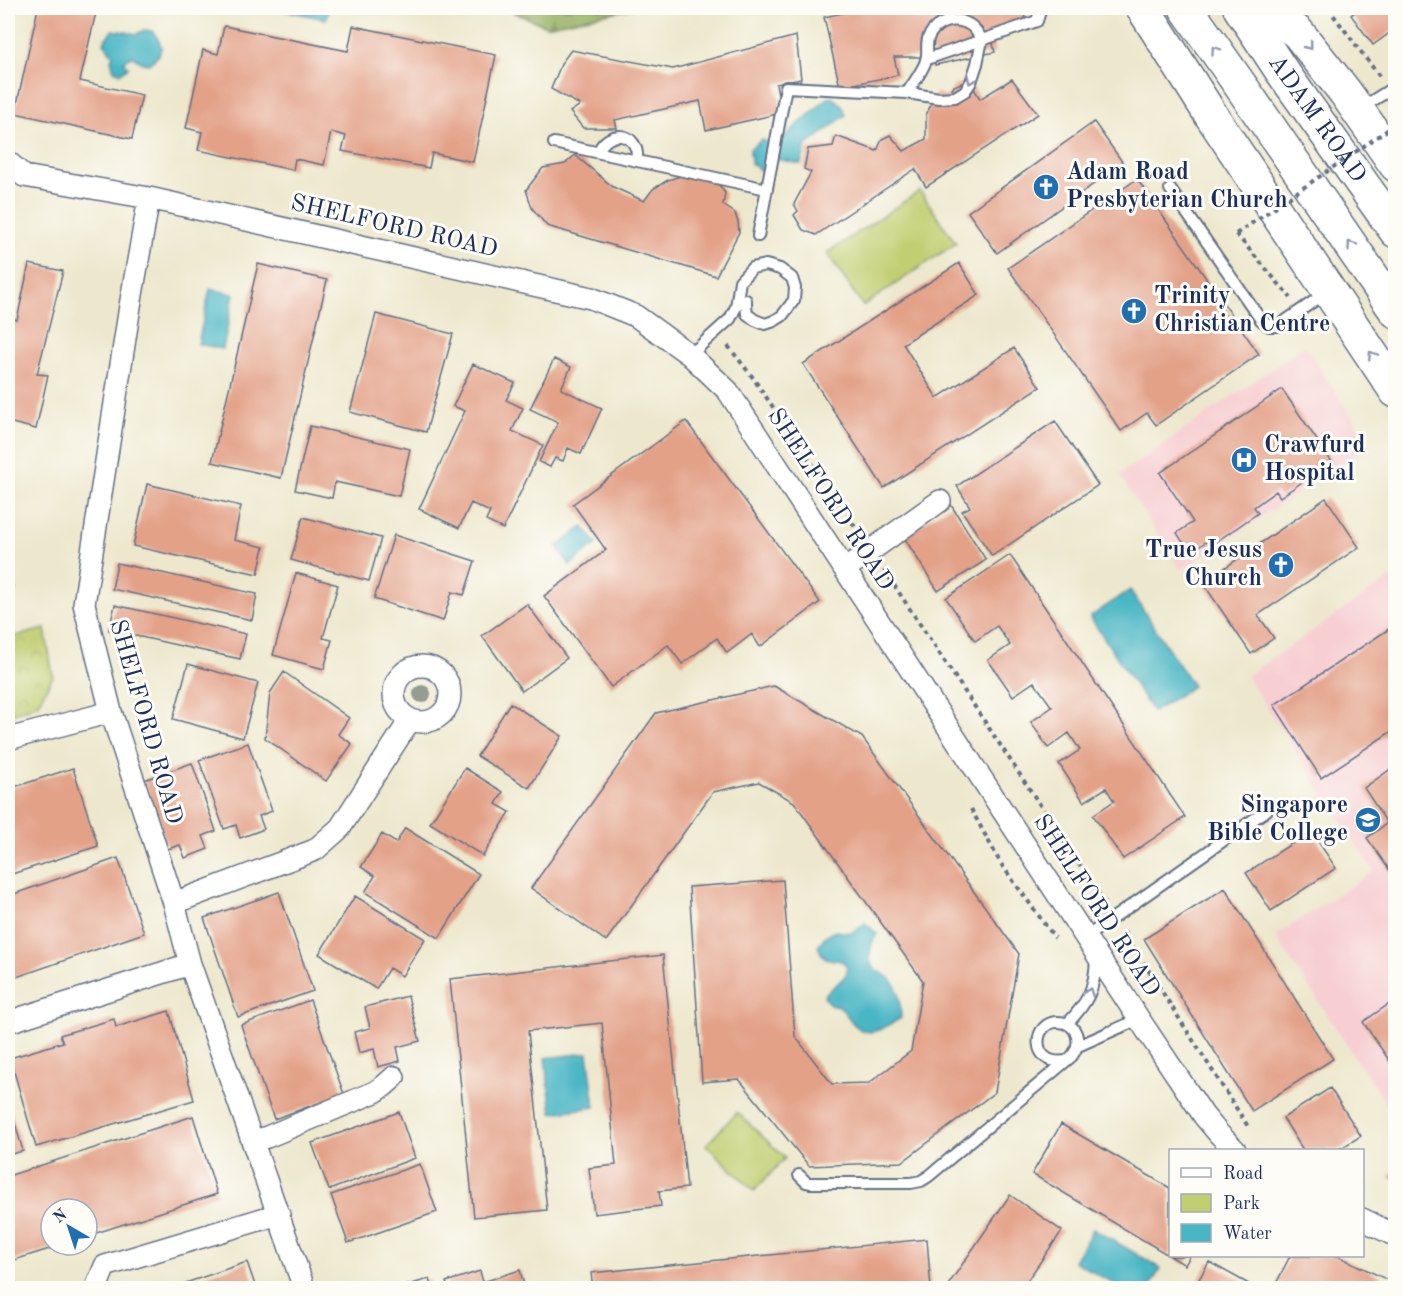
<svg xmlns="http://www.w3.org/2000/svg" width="1403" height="1296" font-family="'Old Standard TT',serif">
<defs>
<pattern id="forest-firs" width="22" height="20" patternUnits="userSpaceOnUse" patternTransform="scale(1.5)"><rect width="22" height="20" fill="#98b264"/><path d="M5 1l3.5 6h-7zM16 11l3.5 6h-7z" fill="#7b9156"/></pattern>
<pattern id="park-crowns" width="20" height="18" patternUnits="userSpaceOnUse" patternTransform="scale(1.5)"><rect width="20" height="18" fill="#c1cf72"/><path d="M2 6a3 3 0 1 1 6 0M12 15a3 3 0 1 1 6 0" fill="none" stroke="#a5b265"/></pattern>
</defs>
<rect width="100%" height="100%" fill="#fdfcf7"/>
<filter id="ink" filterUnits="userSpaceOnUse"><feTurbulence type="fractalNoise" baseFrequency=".0167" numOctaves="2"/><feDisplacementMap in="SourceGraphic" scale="12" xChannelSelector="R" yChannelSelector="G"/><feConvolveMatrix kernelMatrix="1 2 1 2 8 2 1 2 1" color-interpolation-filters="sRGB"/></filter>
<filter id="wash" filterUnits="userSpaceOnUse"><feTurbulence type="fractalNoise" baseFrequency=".008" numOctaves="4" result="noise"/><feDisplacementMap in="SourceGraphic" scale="24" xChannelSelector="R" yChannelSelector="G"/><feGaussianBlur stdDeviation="1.35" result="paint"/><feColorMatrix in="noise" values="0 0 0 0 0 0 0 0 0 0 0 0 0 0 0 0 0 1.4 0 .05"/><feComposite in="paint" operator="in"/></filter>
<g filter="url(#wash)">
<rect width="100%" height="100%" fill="#ede8cd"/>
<path fill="#f7cfd3" d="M1305,346L1370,445L1181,570L1119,475Z
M1395,575V1118L1275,936L1374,871L1246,676Z"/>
<path fill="#c1cf72" stroke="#6e7f68" stroke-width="1.5" d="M920,191L956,243L863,306L827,253Z
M737,1112L785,1158L754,1191L706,1145Z"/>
<path fill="url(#forest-firs)" stroke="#5a7061" stroke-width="1.5" d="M503,8H635L546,26Z"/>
<path fill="url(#park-crowns)" stroke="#6e7f68" stroke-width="1.5" d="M45,629L53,676L37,705L8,715V638Z"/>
<path fill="#49b6c4" stroke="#327291" stroke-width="1.5" d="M273,8H329L326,19Z
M113,30L137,34L144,30L152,31C165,46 164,52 149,64L142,63L133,56L124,61L128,67L121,73L114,70L111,60L113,55L104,43L106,38Z
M830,96L842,105L846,115L806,146L801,164L777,159L760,170L751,163L750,149L762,140L771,142L782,139Z
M210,289L234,294L223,349L198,344Z
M583,527L597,544L570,565L557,547Z
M1130,590L1193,686L1153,712L1090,617Z
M865,923L877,934L872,943L869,959C876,974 878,969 889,978C901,989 900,1003 901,1018C888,1025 871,1039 857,1027C850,1022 846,1012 838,1005L832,1006L827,1001L824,996C829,988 851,977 847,967C843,957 832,962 826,958C821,955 820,951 818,946L825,936L835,931L851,933Z
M588,1053L595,1107L552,1113L545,1058Z
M1093,1229L1161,1268L1149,1288H1121L1074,1261Z"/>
<g id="blocks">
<path fill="#e3a188" d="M38,8H97L80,81L142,95L132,139L15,113Z
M866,8H1023L1027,27L991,35L995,52L935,65L932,48L927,57H894L898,75L840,87L824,17Z
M1358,8H1395V29L1373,45L1351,15L1359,9Z
M224,26L348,51L353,26L496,55L473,162L432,153L429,168L342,151L346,136L331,132L324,165L295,159L293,170L198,150L202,132L186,128L203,50L218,54Z
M796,36L801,79L776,84L782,113L706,130L700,101L615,120L617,128H583L570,112L580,105L551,89L562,62L571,50L673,69Z
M1012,79L1038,114L926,187L915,169L816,235L803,230L794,215L798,211L794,204L811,172L804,169L808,149L833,146L836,136L877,151L882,139L890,135L904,151L926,139V115L937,92L941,95L948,96L954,86L969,80L980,99Z
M1094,122L1123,163L997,253L968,212Z
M575,155L613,187L644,201L653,189L668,180L699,170L715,179L725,193L723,205L735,213L738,222L739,232L716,276L547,226L532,208L526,190L543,168L565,164Z
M1137,179L1259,354L1156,425L1147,413L1121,431L1008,268Z
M959,263L979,295L903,344L937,398L1014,348L1040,387L884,488L803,364Z
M29,264L63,271L37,374L48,375L36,429L8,422V317L17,320Z
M258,264L327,280L281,478L212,462Z
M376,314L453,334L426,432L350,412Z
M554,359L571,367L561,389L602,408L581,454L568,448L563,461L555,458L550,467L539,462L558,422L530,409Z
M473,364L515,383L506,400L523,408L512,431L543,445L503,529L486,521L490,512L471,503L459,528L419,509L465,411L453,406Z
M1282,389L1332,462L1280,497L1276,491L1254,507L1258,513L1210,546L1207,541L1190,553L1177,533L1193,522L1160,473Z
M686,421L820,602L760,647L752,634L727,653L717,638L682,664L668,645L611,687L544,596L606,550L573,504Z
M1055,421L1098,485L992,556L962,511L970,507L957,486Z
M310,426L410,449L399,496L335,482L332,498L295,490Z
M147,484L241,506L234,540L264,547L258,574L133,546Z
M1326,498L1359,547L1258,615L1274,638L1251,654L1203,583Z
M951,505L986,560L938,591L903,536Z
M303,517L381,538L369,581L291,560Z
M394,535L475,561L464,595L452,592L443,621L374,599Z
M1010,555L1185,817L1123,859L1093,815L1114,801L1106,788L1084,802L1059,764L1080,750L1069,733L1048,748L1031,722L1052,707L1034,682L1013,696L988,660L1010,645L997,626L975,641L946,598Z
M117,563L257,594L252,620L112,589Z
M8,567L13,587L8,589Z
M296,573L338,585L323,638L332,640L324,669L273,655Z
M527,604L567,658L522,691L482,636Z
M115,605L246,634L240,659L109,630Z
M1395,625V729L1321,778L1274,705Z
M188,664L258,683L243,738L173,719Z
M284,672L349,718L338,734L352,744L326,781L265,738L270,693Z
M774,686L862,737L1019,954L995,1092L902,1162L809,1166L739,1079L702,1082L689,887L783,880L795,1036L832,1084L869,1083L911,1051L923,981L794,802L759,782L713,792L606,941L531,888L656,713Z
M510,703L562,736L529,788L477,756Z
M248,743L272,811L259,816L264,829L240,838L236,825L224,829L199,760Z
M192,763L216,831L203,836L208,849L185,858L180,845L168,849L144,780Z
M1395,766V878L1367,838L1387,823L1364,788Z
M73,768L98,846L9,875L8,870V789Z
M465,768L503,792L496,804L510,812L483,856L430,823Z
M405,828L479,874L439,938L365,892L375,876L361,867L382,834L396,843Z
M1311,831L1336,868L1271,911L1246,873Z
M118,858L144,933L8,980V896Z
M1225,888L1333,1059L1252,1111L1144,939Z
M279,892L313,991L238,1017L204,918Z
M355,896L425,939L402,976L389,968L376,989L319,954Z
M663,955L687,1188L659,1191L661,1206L594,1214L589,1168L616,1165L602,1023L528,1031L547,1210L474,1217L450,979Z
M408,996L420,1041L397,1047L400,1061L378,1067L374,1049L359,1053L354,1032L370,1028L365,1007Z
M310,1000L344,1094L274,1119L241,1025Z
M1395,1000V1069L1363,1022Z
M169,1011L194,1100L36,1147L10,1058L63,1042L60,1035L114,1019L116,1027Z
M1330,1088L1361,1136L1338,1150H1303L1283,1118Z
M8,1099L23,1151L8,1155Z
M399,1112L415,1158L329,1190L312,1143Z
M193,1116L217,1194L87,1236V1209H51V1245L59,1246L8,1262V1176Z
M1061,1124L1170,1188V1256H1190L1185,1265L1032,1174Z
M420,1164L437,1212L348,1243L331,1195Z
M1395,1168V1181L1389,1177Z
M1010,1195L1062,1231L1022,1288H946Z
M927,1239L931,1288H593L591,1273Z
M1290,1256H1338L1390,1281L1386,1288H1290L1277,1282Z
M247,1262L256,1288H171Z
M1209,1262L1256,1288H1194Z
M520,1270L525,1288H448L446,1282L480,1271L483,1282Z
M429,1279L432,1288H398Z"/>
</g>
</g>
<g filter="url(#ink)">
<use href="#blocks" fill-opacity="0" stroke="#647085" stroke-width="1.5"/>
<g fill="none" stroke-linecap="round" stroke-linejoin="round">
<defs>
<path id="lane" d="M927,59L1037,21L1041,8
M1361,108L1396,86
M554,143L767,189
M598,152C609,127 640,132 637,161
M1170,189L1261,320L1269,326H1278L1327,292
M758,236L786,87L907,93L939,98L955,97L965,91L971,82L977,64L982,40C979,35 976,29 970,25C956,16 937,21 929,36C925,44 929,52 926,60C924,69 912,85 907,93
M690,355L730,319L736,307L740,281L752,268L766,265L780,269L792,278L795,288L794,300L782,316L774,321L765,324L755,320L747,314L746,305V300
M1086,937L1267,810
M1067,1024C1088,1002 1095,989 1096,958
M1078,1046L1139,1019
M799,1175L806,1182L810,1183H911L921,1181L929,1176L1071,1057C1082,1045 1079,1023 1059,1022C1032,1020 1029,1067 1066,1061"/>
<path id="street" d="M8,162L24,176L149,198L591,298L636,316L690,355L728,391L1139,1019L1204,1116L1219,1134L1235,1150
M149,198L130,306L84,604L111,712L174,903L190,964L304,1288
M845,569L940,501
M394 694a28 28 0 1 1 56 0a28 28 0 1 1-56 0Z
M8,739L111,712
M174,903L315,850L340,828L410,720
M8,1022L190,964
M253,1141L267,1137L375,1092L384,1086L394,1077
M1362,1219L1396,1236
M96,1288L105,1266L279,1214"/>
<g id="highway">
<path d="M1143,8L1211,115L1396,391"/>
<path d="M1186,8L1245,92L1396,311"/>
<path id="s1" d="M1240,8L1281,70L1396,231"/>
<path d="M1266,8L1298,33L1345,92L1396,165"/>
</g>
</defs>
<use href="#lane" stroke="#647085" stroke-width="14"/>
<use href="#street" stroke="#647085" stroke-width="24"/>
<use href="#highway" stroke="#647085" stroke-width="36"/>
<path stroke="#647085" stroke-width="4" stroke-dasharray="4.5 4.5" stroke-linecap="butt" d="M1328,8L1380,77
M1236,234L1291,298
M728,346L751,375L858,531
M884,570L1105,903
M971,809L1001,864L1055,938
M1124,932L1249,1128
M1165,1288L1167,1284"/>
<use href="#lane" stroke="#fff" stroke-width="10"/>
<use href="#street" stroke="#fff" stroke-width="21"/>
<use href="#highway" stroke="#fff" stroke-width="33"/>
<path stroke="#647085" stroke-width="4" stroke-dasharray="4.5 4.5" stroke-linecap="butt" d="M1236,234L1396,124"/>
</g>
<circle fill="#959d93" cx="422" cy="694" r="9"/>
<defs><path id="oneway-chevron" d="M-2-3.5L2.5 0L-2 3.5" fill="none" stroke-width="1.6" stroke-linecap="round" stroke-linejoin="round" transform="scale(1.5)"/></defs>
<g stroke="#8d97ae">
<use href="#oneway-chevron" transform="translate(1309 46) rotate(51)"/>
<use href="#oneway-chevron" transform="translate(1215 50) rotate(-125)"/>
<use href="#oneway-chevron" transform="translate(971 80) rotate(115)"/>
<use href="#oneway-chevron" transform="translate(1351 245) rotate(-125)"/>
<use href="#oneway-chevron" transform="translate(1372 355) rotate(-123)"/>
<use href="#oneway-chevron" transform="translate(1089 992) rotate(-70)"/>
</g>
</g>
<defs>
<symbol id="church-disc" viewBox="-11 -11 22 22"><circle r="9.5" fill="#1f6fb2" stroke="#fdfcf7"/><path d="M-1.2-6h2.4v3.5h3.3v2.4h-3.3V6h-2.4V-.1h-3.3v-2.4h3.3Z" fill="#fff"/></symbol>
<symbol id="hospital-disc" viewBox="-11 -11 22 22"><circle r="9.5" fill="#1f6fb2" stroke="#fdfcf7"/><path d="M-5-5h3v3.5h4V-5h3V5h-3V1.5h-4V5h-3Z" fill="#fff"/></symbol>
<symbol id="university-disc" viewBox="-11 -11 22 22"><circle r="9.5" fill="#1f6fb2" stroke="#fdfcf7"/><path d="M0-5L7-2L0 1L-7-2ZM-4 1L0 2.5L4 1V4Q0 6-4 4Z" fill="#fff"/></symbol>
</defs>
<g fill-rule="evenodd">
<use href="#church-disc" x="1031" y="172" width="30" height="30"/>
<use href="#church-disc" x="1119" y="296" width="30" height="30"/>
<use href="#hospital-disc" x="1229" y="445" width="30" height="30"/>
<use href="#church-disc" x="1266" y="550" width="30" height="30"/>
<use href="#university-disc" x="1353" y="805" width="30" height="30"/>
</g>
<g text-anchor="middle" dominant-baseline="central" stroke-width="6" stroke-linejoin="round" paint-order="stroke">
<g font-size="24" fill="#1b2f5e" stroke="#fdfcf7">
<text stroke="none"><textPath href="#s1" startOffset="135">ADAM ROAD</textPath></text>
<text transform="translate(394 227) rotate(13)">SHELFORD ROAD</text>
<text transform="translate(830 500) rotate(57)">SHELFORD ROAD</text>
<text transform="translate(145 722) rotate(74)">SHELFORD ROAD</text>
<text transform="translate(1096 906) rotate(57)">SHELFORD ROAD</text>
</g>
<g font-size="24" font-weight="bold" fill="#1b2f5e" stroke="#fdfcf7" text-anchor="start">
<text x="1066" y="173">Adam Road<tspan x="1066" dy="28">Presbyterian Church</tspan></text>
<text x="1154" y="297">Trinity<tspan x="1154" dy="28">Christian Centre</tspan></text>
<text x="1264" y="446">Crawfurd<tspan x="1264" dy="28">Hospital</tspan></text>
<text x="1262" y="551" text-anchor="end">True Jesus<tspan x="1262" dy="28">Church</tspan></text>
<text x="1348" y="806" text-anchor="end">Singapore<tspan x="1348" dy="28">Bible College</tspan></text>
</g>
</g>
<rect width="1403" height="1296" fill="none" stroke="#fdfcf7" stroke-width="30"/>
<rect x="1169" y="1149" width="195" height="108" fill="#fdfcf7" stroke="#a3aaba" stroke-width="1.5"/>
<rect x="1181" y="1168" width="30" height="9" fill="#ffffff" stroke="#a3aaba" stroke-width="1.5"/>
<text x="1223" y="1179" font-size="18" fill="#1b2f5e">Road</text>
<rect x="1181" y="1194" width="30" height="18" fill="#c1cf72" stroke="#a3aaba" stroke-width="1.5"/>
<text x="1223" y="1209" font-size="18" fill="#1b2f5e">Park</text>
<rect x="1181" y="1224" width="30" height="18" fill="#49b6c4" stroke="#a3aaba" stroke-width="1.5"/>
<text x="1223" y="1239" font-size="18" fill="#1b2f5e">Water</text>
<g transform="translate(69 1227) rotate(321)"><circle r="28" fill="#fdfcf7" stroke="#a3aaba" stroke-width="1.5"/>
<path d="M0-4.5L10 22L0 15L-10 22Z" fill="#1f6fb2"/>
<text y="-9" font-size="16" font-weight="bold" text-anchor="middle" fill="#1b2f5e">N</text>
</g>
</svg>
